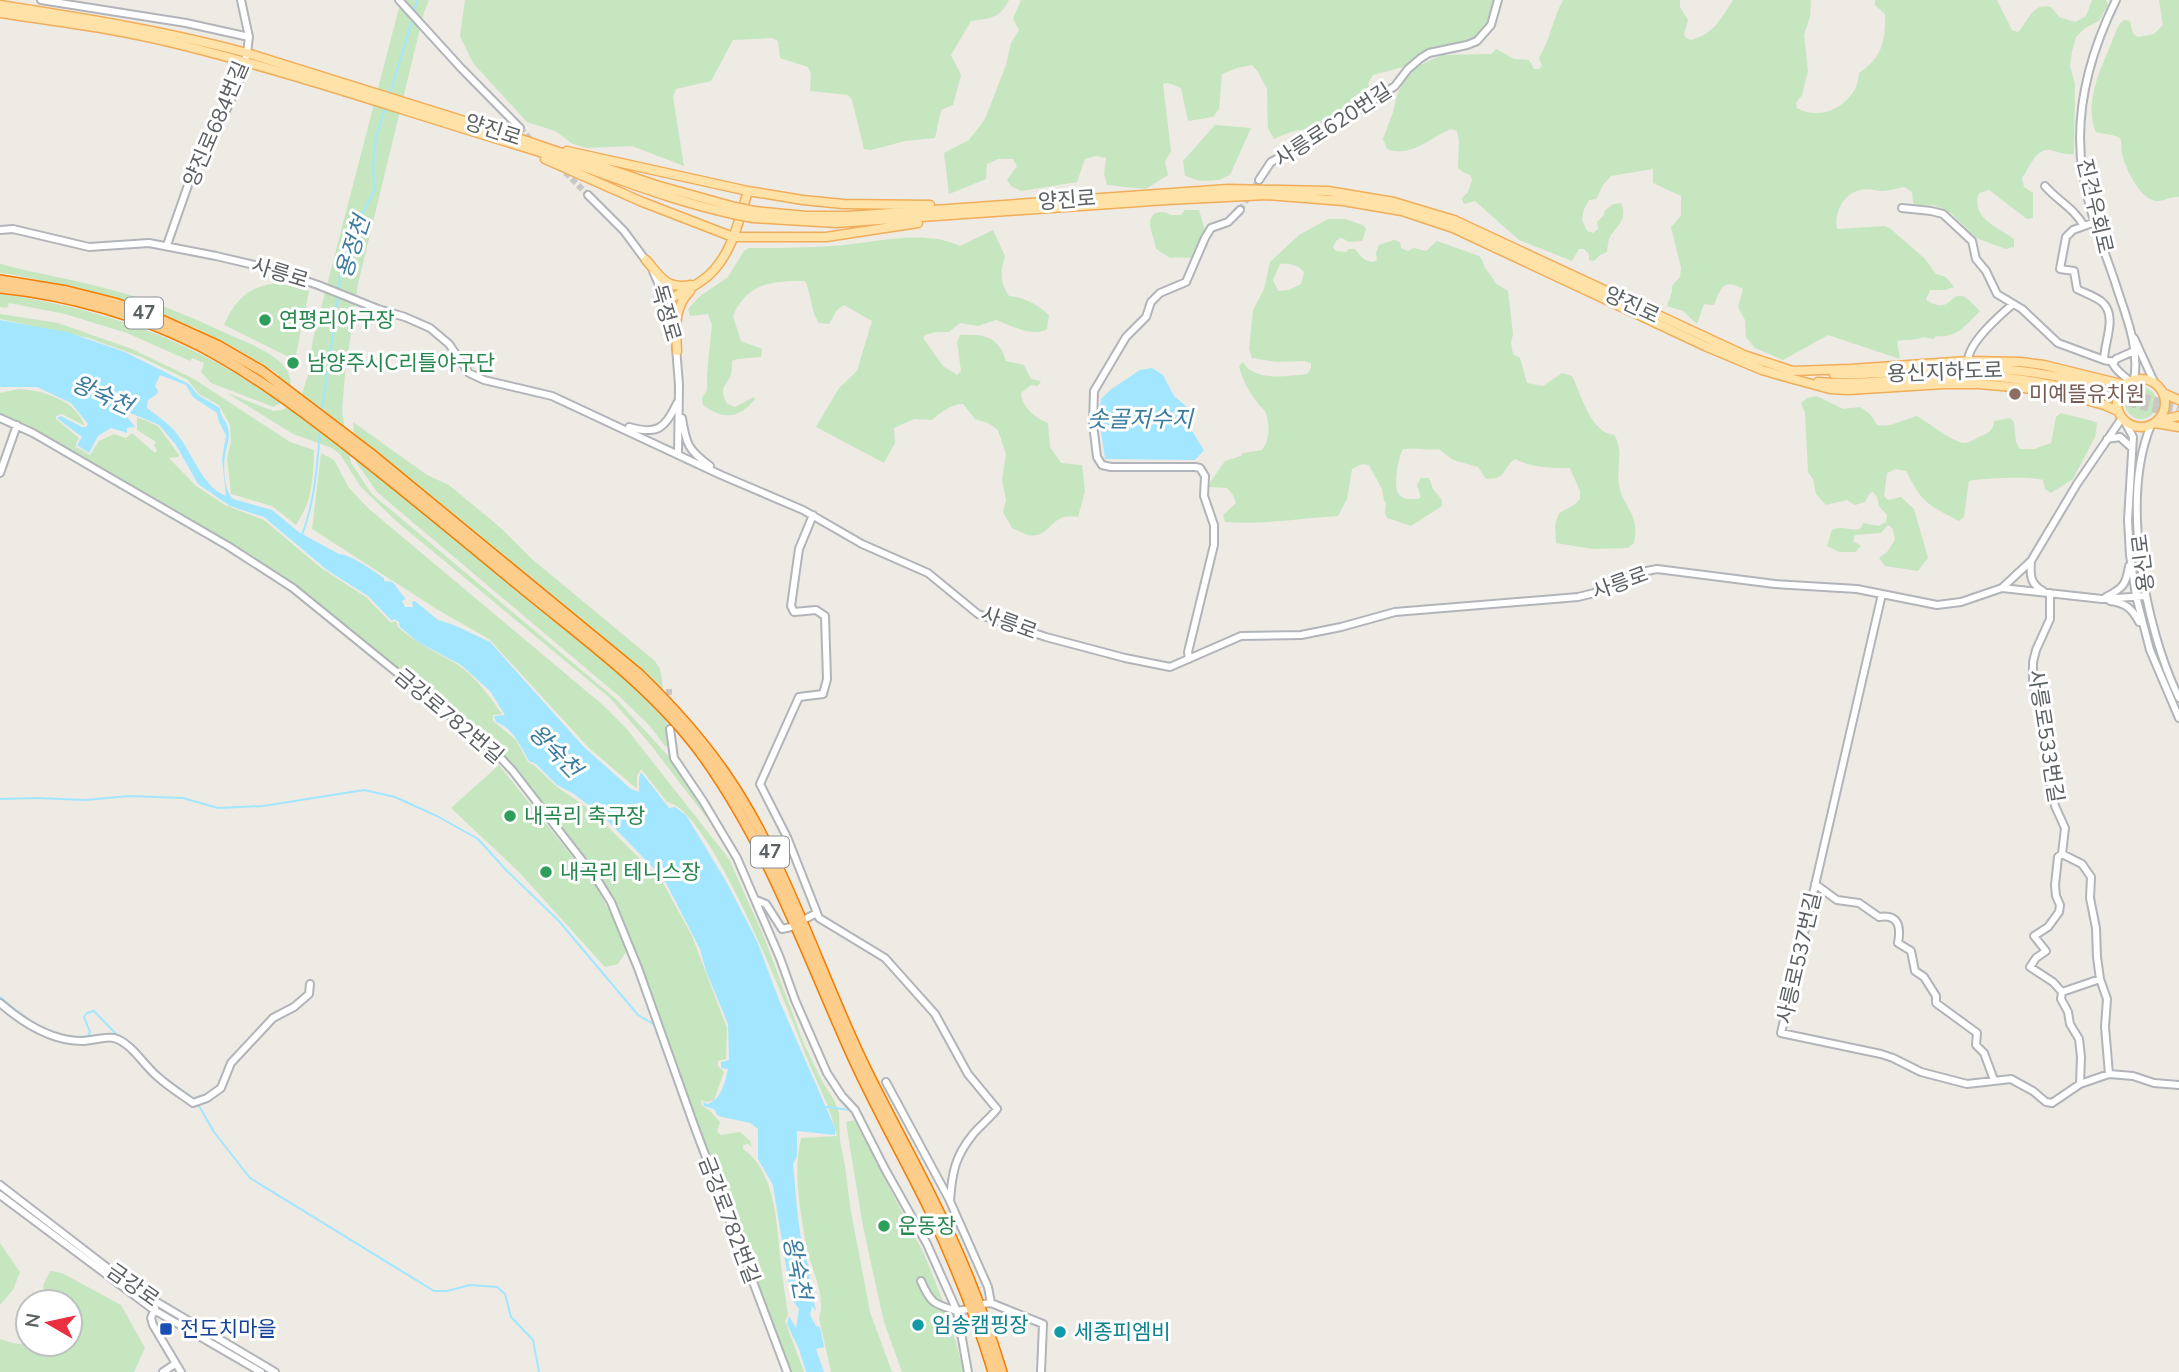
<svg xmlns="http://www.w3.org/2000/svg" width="2179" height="1372" font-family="'Nunito Sans','Noto Sans KR',sans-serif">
<rect width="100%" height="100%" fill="#eeeae4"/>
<path fill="#c6e6c0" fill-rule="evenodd" d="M401,0H429L424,12L358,284L345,374L342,412L351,463L372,494L617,700L671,759L713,826L650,744L610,698L396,521L360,486L340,454L332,448L293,434L227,393L273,411L282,410L300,400L308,375L313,339Z
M465,0H1009C999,19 991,18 971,21L951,55L961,75L953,105L941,110L935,138L905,141L871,150L864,149L852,100L848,95L810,91L811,74L808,67L780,58L778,41L772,38L733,40L711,81L676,89L673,97L684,166L632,146L587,148L573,144L555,131L527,122L473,63L460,36Z
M1021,0H1496C1494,15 1483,27 1476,40L1422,56L1407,66L1373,75L1368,83L1373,98L1349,115L1315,132C1302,126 1287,133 1274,139L1268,128L1267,89L1258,72L1252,65L1237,68L1222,74L1219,109L1213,117L1188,121L1181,88L1168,83L1163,84L1171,151L1165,162L1168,175L1146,189L1107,185L1104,174L1106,158L1096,156L1085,159L1077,182L1021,191L1011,186L1007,180L1017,166L1013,159H998L987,164L986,179L949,194L944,153L969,140L985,119L1006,65L1011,43L1019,30L1013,19Z
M1563,0H1680V7L1688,20L1684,34L1686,38L1691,40C1715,33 1720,20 1733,0H1811L1810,17L1804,35L1808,71L1802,95L1796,103L1797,108C1818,120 1843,110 1855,89C1858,85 1858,78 1859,73C1882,58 1886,40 1885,14L1875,5V0H1997L2012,30L2018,32C2029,21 2032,2 2051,7L2059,17L2075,22L2086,16L2092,0H2106L2108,5L2099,21L2085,28L2076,37L2072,52L2070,66L2075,84L2074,154C2064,155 2059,152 2050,150C2036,148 2029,168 2022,178L2024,187L2033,193V218L2027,219L1989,190L1979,193C1970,218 1998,227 2014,239V247L2006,249L1976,238L1951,213L1933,205L1917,206L1913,203L1912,192L1904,187C1897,188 1889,191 1882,191C1875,191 1868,188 1860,190C1843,194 1834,213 1837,229L1885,226L1891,229L1925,259L1936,274L1946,277L1954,287L1946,290H1930L1926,300C1951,315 1949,293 1962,296C1968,297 1975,307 1980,311C1967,324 1956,339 1936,336L1933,339L1923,337C1917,341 1905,339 1897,341L1900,359L1828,335L1783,360L1755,348L1746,337L1745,320L1738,307L1743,289C1723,277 1720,289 1714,305L1704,304L1697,324L1683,311L1667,306L1672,292V286L1680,277L1681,268L1671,227L1681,216V196L1653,183V169L1611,176L1603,185L1596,199L1589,200L1584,209L1582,220L1587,231L1593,233L1598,229L1597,222L1604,215L1605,210L1613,204L1621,203C1627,218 1620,223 1611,235C1608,239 1608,246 1607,252L1600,255L1594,261L1589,260V254L1584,249H1579L1572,261L1519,240L1475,201L1464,204L1462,198L1468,192L1472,180L1470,175L1463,172L1458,168L1459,141L1457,131L1451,129C1429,138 1412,158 1387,149L1383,139L1393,112L1397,95L1403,83L1416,67L1442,55L1491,54L1496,49L1514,59L1529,60L1534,69H1539L1542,66L1539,58C1550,40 1553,18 1563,0Z
M2159,0H2179V197C2171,196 2166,201 2158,201C2140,201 2126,169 2122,154C2121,149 2122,144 2120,138C2111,133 2105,135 2096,132C2083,102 2102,67 2113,39C2116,32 2117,25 2124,20L2130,21L2133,34L2138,37L2154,34L2163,25Z
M1215,125L1251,128L1230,175L1219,180L1200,181L1185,176L1183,161Z
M1185,210H1199L1205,230L1194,257C1185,259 1179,256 1170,258L1156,249C1155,241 1151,233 1150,225C1149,212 1162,209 1171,215H1181Z
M1328,219H1345L1363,225L1366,229L1362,241L1348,242L1344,239L1340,238L1336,241L1333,247L1336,251L1346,252L1349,249H1355C1360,256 1364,261 1373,262L1377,260L1376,253L1379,245L1394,240L1400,242L1401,248L1408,251L1414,248L1426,251L1437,241L1479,256C1484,261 1482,263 1485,268C1489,274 1493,276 1495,283L1508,291L1513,334L1511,343L1513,354L1520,358L1527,383L1543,386L1562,373L1572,376C1582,396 1590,432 1614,435C1624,449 1616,469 1619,485C1623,508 1640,513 1634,543L1628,548L1593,549L1556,543L1555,526L1559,513L1574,505L1580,499V491L1570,468C1551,468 1533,468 1515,459C1501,468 1509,479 1486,479L1478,467L1453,460L1439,449C1427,451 1416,447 1403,449C1398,457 1392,489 1400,496C1405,500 1412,499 1418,499L1421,497L1417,485L1421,478H1429L1433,489L1442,500V506L1411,526L1387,518L1385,513L1386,502L1384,501L1382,489L1369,465L1362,464L1352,469L1347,499L1338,516C1301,518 1263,525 1225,522L1223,515L1236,503L1233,495L1227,488L1209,487V484L1225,461L1241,456L1243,453L1262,450C1270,440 1270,423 1265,411C1263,408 1259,406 1257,402C1249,392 1242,379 1239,366L1243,362C1254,382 1287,376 1307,374L1311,368V363L1305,361L1277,362L1252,358L1249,349L1253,310L1264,289L1270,262L1299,235ZM1280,264C1290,263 1298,265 1304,272L1301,284L1289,290L1278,291L1273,280Z
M993,230L1005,256C1000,272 1000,282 1009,296C1024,297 1038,305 1049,315L1047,329C1032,338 1010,325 996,320L978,326L960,323L949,332H936L925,335L923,338L943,366L957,375L961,371L957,342L960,335C983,334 999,336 1006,361L1024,365L1031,379L1041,381L1038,386L1031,385L1021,393C1021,406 1036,419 1048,423L1050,447L1061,463L1082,465L1085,491L1078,517C1049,511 1052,539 1028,535C1023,534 1017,530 1012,528L1003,512L1006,500L1002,480L1006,454L998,430L988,423L975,419L963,404C952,404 940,412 932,420L914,419L894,428L895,443L884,463L816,427L839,388L857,371L872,321L844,305L837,310L829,324L819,323C810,310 812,295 805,281C773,281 747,282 733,316L741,341L762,349L761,357L737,359L732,361C732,366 732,370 731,374C726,389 718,385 727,404L735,407L754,397L755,399C739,419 723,420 703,405L702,398L707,390V373L712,325L708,314L690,316L688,309L700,296L728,277L744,251L749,248C776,248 804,248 831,246C873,244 920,228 960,246Z
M0,264C38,274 77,280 115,291C155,301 193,318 230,335C246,342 264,349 278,360C296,375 295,396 274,407L211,383L201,372L204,363L192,358L190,361L127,333L65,314L9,303L7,308L0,307V294C66,303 131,320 192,350C218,362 242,378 267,393L279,375C210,328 129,297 47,282C32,279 16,274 0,273Z
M280,283L309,291L295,360L224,325C236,298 250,285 280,283Z
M0,314L58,323L132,349L194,379L290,442L314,450C313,480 313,499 296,525L272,506L231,494L227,458L231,442L230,425L219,405L199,394L188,380L141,357L89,338L0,319Z
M2125 403a16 16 0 1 1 32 0a16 16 0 1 1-32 0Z
M19,389C45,391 74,399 85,426L62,414L56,416V419L79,438L76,443V447L90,455L99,441L114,434L126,438L132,433L155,453L157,450L154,445L156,442L137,430V417L158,426L179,455L178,457L169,458L196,486L225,505L264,520L321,568L366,597L391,623L395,621L397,623L398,627C417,644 437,652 458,665C476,677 490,697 502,714L493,715V721L516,740L528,762L535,766L557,787L591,810L662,881L692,936L727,1028L726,1059L718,1061V1066L724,1072L714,1100L707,1102L701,1100L702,1105L712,1113L720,1122L717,1132L721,1135L740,1132L750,1141L752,1147L748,1144L743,1145V1149C775,1171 776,1220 780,1255C782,1275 785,1295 788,1315L785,1321L804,1372H788L612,900L500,754L293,583L54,440L26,424L0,413V393Z
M1817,396L1843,409L1860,407L1870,414L1877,425C1890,428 1905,419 1917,416C1929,423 1955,444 1966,443C1971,442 1976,438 1981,436C1989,433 1993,431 1994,421L2010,418L2014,422L2016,442L2020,449H2034L2051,443L2056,417L2061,413L2093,421L2097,423L2095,437L2073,479L2051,493L2045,489L2043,480C2033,476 1981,478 1969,481L1964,517L1959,521C1927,504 1923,504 1906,471L1896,469L1887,473L1884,496L1888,500L1901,497L1914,509L1928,558L1918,571L1885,566L1879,558L1887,552L1895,540L1893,529L1888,525L1881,533L1855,535L1853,541L1861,546L1855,552H1839L1827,546L1832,530C1841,525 1850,531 1860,529L1863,523L1879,526L1886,522L1887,515L1879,506L1877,497L1873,492L1870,493L1865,502L1855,505L1847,500L1826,505L1816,494L1813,479L1808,472L1805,413L1801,403L1807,398Z
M353,422L427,475L449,485L502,529L533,560L655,661L660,669L662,679L669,746H665L650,726L620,697L377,492L356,462Z
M321,453L334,460L349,488L368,508L604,706L626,728L729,859L764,937L804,1044L822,1081L834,1100L839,1113L840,1141L845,1166L850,1206L870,1312L892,1372H831L819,1318C827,1297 810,1266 806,1245C800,1210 793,1172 801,1138L837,1136C831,1108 817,1083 806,1056C789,1012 711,809 667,802L641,769L637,776V789L589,748L489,639L438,610L312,529Z
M499,765L595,885L613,918L627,950L618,964L605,967L519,872L451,808Z
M854,1120L924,1254L947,1311L964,1372H902L884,1322L872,1268L862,1221L846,1122Z
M0,1243L20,1272L13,1290L0,1305Z
M50,1271L62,1273L121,1305L145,1348L134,1372H0V1339C22,1348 46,1344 70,1344V1302H48L43,1286Z"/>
<path fill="#a3e6ff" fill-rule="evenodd" d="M0,320L67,332L125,352L189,384L198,395L220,408C220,418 226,419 228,428C231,438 226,447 225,456C223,468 224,491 233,499L272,510L300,533L339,554C352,555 373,571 384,578V581C386,582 389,581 392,582C394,583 402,595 406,599L402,601L405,607H413L412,602L415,601L438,620L454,625L490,642L583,746L631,789L639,792V778L641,772L669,808L675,807L686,815L727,883L757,941L779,1000L835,1128V1135L797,1131V1156L793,1164C796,1190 798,1249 811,1270L809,1280L816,1311L812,1306L810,1315L816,1326L820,1327L824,1347L816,1349L824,1372H806L799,1349L787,1324L789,1316L796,1328L799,1309L793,1301L790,1291L773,1185L758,1159V1129L750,1123L718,1116L714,1109L704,1106L703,1102L708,1104C723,1097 724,1084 728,1069L721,1068V1062L729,1060L728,1024L706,971L700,949L664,879L604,817L574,794L557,785L536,764L529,761C521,747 513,728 496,722L494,716L505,715L490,691L461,665L418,642L400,627L399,622L394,619L392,621L368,596L327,570L264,517L230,506L198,484L176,445L159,425L128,412L125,414L135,427L127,428V433L111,428L98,436L89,453L77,445L82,437L57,418L61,416L82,427H86L88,424L71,403L37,387H0ZM160,375L186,385L193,397L217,413L219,422L226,435L222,459L226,496C200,486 191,447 172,428C164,420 156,415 147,408L148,400L157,394L158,391L155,386Z
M1152,368L1163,375L1174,396L1188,408L1192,431L1204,450L1195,460L1105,459L1099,417L1101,399L1110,390L1140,370Z"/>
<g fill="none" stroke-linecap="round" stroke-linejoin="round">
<path stroke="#a3e6ff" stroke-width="2" d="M414,12L417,0
M390,93L413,18
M339,290L340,274L354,230L375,189L373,167L376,137L385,108
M322,411L338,296
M302,535C315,501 317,467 320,431
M0,799L37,798L86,800L129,796L183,798L218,808L263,806L364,790L395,797L437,816L478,839L507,871L558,920L638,1015L655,1025
M0,997C23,1017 55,1043 88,1036L90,1032L84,1017L87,1013L94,1011L120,1038
M163,1077L193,1098
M199,1106L214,1132L250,1178L434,1291H447L470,1285L497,1287L505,1294L511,1317L533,1340L539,1372
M826,1107L851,1110"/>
<path stroke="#cac8c4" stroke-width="6" stroke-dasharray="6 3" stroke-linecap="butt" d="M520,128L533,142
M559,166L588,195
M1240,210L1259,180
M669,689V706"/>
<path stroke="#cac8c4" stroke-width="8" stroke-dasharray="8 4" stroke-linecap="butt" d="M2096,385L2179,407
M2094,394L2179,415"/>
<defs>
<path id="minor" d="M41,0L186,23L249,37
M399,0L461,68L520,128
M2116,0C2089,55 2073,114 2083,175C2089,212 2103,247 2115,282C2125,314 2140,347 2134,380
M1259,180L1271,162L1295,149L1316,132L1354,113L1395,86L1408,69L1421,58L1429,53L1467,45L1477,41L1491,25L1498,0
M2045,186C2059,202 2073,207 2084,226
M588,195L624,231L647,262
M1902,208L1931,211L1943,214L1972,241L1976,259L1986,271L1997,294L2022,309L2058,343L2104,360L2114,362
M2095,222L2073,230L2066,237L2060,269L2074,271L2077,289C2084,293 2095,296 2102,302C2118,316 2104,342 2104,360
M0,230L13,229L89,247L149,243L216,256L271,269L318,285L378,309L405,317L430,328L449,344L469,373L484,380L552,396L721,475L803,510L862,544L928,573L978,614L1046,637L1125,658L1170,667L1241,636L1301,635L1341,627L1395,612L1578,597L1594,593L1637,573L1657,569L1775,584L1857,589L1937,605L1961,602L2002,588L2102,599L2146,596
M167,245L193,171L224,115L238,84L247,53L249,37L241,0
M653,271L666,301L674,333
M2134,338L2155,384
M676,347L679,385L678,454
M1968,361C1968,343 1999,316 2013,304
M2130,382C2124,375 2117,372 2113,364L2116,359L2134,351
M0,418L33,433L228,546L293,588L496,753L512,770L598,881L611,902L638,968L695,1128L787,1372
M682,418C686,444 688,450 710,466
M2125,422L2133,437L2128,520L2130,555L2136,596L2150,650L2179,718
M2151,425C2120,499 2145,628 2179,698
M629,427C657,435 665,429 677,403
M2107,439L2120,437L2132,448
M0,473L17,425
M813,515L799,549L791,606L794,612L816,610L825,616L827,679L823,694L799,697L760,784L787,837L819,918L885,958L935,1014L968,1074L997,1109C990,1118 981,1125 974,1133C955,1156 952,1172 950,1201
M2002,588L2031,561
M2043,591C2030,584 2030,575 2031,561L2077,484L2122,418
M2050,593V619L2036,650L2033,662V685L2046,724L2050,782L2055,806L2065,828L2062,854L2082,864L2091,877L2090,898L2096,928L2097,957L2100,979L2107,999L2105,1027L2109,1074
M1882,594L1781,1033L1881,1054L1893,1058L1921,1072L1967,1084L2011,1079L2033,1091L2046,1102L2052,1103L2080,1084L2109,1074L2133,1076L2154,1083L2179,1085
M2106,597C2123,588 2126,585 2129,566
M2110,601C2125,603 2132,608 2139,622
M1189,659L1188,652L1214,545V525L1204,496L1205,476L1200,468L1195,467H1111L1102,465L1097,457L1093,424L1094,391L1126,337L1146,317L1151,302L1160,293L1186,282L1205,238L1211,228L1228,222L1240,210
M670,729L674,758L703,801L737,858L780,958L795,1000L827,1073L842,1096L855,1110L885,1169L927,1244L957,1311C934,1304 931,1304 921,1281
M2062,854L2058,857L2055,885L2056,896L2060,905L2059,912L2048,927L2034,936L2046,951L2036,958L2030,967L2053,982L2062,992L2061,999L2068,1012L2070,1024L2079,1039L2081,1057L2080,1084
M1815,884L1837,900L1859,903L1879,917C1899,914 1901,927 1898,943L1911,951L1915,971L1924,977L1936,996V1003L1977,1033L1976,1045L1984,1053L1994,1080
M756,900L766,904L782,929L791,927
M807,918L817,913
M2062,992L2100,979
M0,1003C23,1023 51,1041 82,1041C92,1041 105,1036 114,1038C132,1043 144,1066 158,1077C169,1087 182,1095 193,1103L207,1098L221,1088L231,1063L273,1018L294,1007L309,994L310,984
M886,1082L949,1199L988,1287L991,1303
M0,1185L135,1289L275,1372
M0,1195L154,1310L261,1372
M983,1304L991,1303L1043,1324L1041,1372
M155,1308L151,1318L153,1325L181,1372
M163,1372L175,1364
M968,1372L957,1311L969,1309"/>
<path id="major" d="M0,5C83,18 166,31 247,53L509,135L656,185L735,207
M0,13C59,22 119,29 177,44C295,73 410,113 527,148C596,169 662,199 733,214
M567,151L748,191L803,200L843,204L930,205
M545,159L640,201L733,237H826L918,223
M754,211L806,216H848L1228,189L1328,191L1394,202L1454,220L1744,355L1793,371L1850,369L1968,361L2021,362L2044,365L2125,385
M753,218L836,223L1167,200L1266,195L1343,201L1402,211L1453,228L1707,347L1762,370L1786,377L1830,389L1848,390L1944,384H1979L2024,388L2064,394L2104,405L2118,411
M646,260C661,277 666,290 691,285
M666,301C681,293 697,286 709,275C732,254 739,220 748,191
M677,351C676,329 673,308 690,291
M1834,374C1881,376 1927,367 1974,368C2014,368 2054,375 2092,384
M2117 403a24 24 0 1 1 48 0a24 24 0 1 1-48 0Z
M1818,382C1864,386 1909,377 1954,376C2003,374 2047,383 2094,394
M2163,393L2179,400
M2161,420L2179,416
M2155,423L2179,427"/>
<path id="highway" d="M0,280L67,291L115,303L155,317L217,345L262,371L370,453L639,674C670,704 700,737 725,773C786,861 819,973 866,1069C889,1116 915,1162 938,1210C964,1261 985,1317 1002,1372
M0,288C68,295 139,315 200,346C251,373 296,406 341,441C400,487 458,535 516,583C581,637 653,687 703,756C767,845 804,948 848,1047C873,1104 904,1157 931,1213C955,1265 977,1318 993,1372"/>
</defs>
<use href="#minor" stroke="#b1b5b9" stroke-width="10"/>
<use href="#major" stroke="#f1ad5a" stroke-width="11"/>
<use href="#highway" stroke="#f27d00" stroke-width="12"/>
<use href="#minor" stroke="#fff" stroke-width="6"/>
<use href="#major" stroke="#ffe2a8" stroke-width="8"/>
<use href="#highway" stroke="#fdcd8c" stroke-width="9"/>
<defs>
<path id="major-bridge" d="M735,207L754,211
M733,214L753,218"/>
</defs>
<use href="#major-bridge" stroke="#f1ad5a" stroke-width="11" stroke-linecap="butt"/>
<use href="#major-bridge" stroke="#ffe2a8" stroke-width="8"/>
</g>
<g fill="#2e9e5b" stroke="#fff" stroke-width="2.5">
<circle cx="265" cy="320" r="7"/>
<circle cx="293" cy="363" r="7"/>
<circle cx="510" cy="816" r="7"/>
<circle cx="546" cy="872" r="7"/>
<circle cx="884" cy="1226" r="7"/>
</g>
<circle fill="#8d6e63" stroke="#fff" stroke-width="2.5" cx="2015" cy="394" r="7"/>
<g fill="#0f9aa8" stroke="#fff" stroke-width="2.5">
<circle cx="918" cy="1325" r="7"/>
<circle cx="1060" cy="1332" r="7"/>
</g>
<rect fill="#1a4fb4" stroke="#fff" stroke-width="2.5" x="159" y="1322" width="14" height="14" rx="3.5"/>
<g text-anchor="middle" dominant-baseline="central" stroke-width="6" stroke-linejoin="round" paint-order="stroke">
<g fill="#fff" stroke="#8d9092" stroke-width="2">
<rect x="125" y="297.5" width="38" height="31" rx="5"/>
<rect x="751" y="836.5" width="38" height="31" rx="5"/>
</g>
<g font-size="19" font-weight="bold" fill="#5c6164">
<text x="144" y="313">47</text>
<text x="770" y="852">47</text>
</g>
<g font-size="21" fill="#5c6164" stroke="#fff">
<text transform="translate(216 124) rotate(-67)">양진로684번길</text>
<text transform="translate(1333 125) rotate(-33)">사릉로620번길</text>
<text transform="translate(493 130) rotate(18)">양진로</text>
<text transform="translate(1067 200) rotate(-4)">양진로</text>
<text transform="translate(2095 206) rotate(77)">진건우회로</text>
<text transform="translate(280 273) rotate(17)">사릉로</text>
<text transform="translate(1632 305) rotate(25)">양진로</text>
<text transform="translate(666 313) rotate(74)">독정로</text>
<text transform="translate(1945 372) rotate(-2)">용신지하도로</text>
<text transform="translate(2143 563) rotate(-97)">용신로</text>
<text transform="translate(1620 583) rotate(-20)">사릉로</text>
<text transform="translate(1009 623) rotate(20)">사릉로</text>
<text transform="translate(449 716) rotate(40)">금강로782번길</text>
<text transform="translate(2046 736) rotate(81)">사릉로533번길</text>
<text transform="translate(1799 958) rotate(-77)">사릉로537번길</text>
<text transform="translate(729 1220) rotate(69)">금강로782번길</text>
<text transform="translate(133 1285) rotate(35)">금강로</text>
</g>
<g font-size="21" fill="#27864d" stroke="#fff" text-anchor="start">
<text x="279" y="320">연평리야구장</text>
<text x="307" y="363">남양주시C리틀야구단</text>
<text x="524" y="816">내곡리 축구장</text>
<text x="560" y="872">내곡리 테니스장</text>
<text x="898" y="1226">운동장</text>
</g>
<g font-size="21" fill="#785e54" stroke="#fff" text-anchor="start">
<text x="2029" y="394">미예뜰유치원</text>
</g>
<g font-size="21" fill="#0d838f" stroke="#fff" text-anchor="start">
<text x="932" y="1325">임송캠핑장</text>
<text x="1074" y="1332">세종피엠비</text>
</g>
<g font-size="21" fill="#164399" stroke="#fff" text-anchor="start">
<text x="180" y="1329">전도치마을</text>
</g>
<g font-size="23" font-style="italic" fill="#3b7d9f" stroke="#fff">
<text transform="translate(353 247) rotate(-72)">용정천</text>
<text transform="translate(102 395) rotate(24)">왕숙천</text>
<text x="1140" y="419">솟골저수지</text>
<text transform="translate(555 751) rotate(46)">왕숙천</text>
<text transform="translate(797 1268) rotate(79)">왕숙천</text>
</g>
</g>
<g transform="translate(49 1323) rotate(279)"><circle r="33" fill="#ffffff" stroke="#bec0c1" stroke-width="2"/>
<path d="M0-5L12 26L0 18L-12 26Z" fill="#e92f40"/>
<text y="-10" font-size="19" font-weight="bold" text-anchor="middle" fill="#5c6164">N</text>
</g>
</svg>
